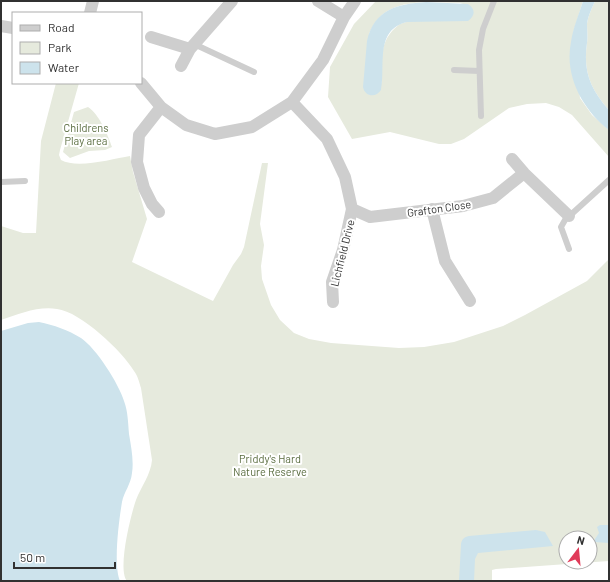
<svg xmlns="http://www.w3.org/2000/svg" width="610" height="582" font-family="Barlow,sans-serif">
<rect width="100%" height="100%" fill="#fff"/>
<path fill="#e6eadd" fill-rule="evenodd" d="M376,1H583L573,33L580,98L592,115L609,130V157L572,115L559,107L546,103L527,104L509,108L464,139L451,144H439L390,132L352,139L328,97L330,67L354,24ZM426,2L463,3L400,24C378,40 382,60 382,84L369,34C381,7 399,4 426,2Z
M595,1H609V110C590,89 583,71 587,43C588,37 587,30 587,24C588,16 592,8 595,1Z
M56,83H79L60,150L59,155L61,160C77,169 112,159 130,156L133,172L147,219L132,262L213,301L233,265L241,254L244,247L262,163H268L260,224L264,245L261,266L262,279L271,305L280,320L294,333L309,339L331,343L399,348L424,347L454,342L503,326L525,315L587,281L609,259V561L496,569L492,570V581H127C117,570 131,514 136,500C141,487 151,474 152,460L141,388C139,382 138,376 134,371C122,351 81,312 57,309C38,306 19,314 1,320V226L23,233H36L41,141ZM566,538H590V562H566Z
M88,107C99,114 108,135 112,147L105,150L89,151L70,158L63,152L74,112Z"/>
<path fill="#cde3ec" d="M583,1H595C592,8 588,16 587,24C587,30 588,37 587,43C583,71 590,89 609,110V130C583,110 564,76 571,42C573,28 579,14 583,1Z
M426,2L468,4C476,9 475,16 468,21L407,22C374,30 386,66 381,90C376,98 365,97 363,87L367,41C374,9 398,4 426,2Z
M39,322C54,325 68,330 81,338C96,348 119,384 124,401C128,412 128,422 129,434C131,446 134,461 132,473C131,484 124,492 122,502C119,520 113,565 120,581H1V331L28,323Z
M600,525H609V543L594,542L595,539L599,533L597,527Z
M536,530L545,532L553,546L478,553L475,559L474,581H459L461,544C462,539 464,537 469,536Z"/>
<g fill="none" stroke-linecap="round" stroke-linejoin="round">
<path stroke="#cecece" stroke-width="6" d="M194,44L254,72
M454,70L479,71
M481,116L479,50L483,29L494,1
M1,182L25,181
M569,249L561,227L565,220L609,180"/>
<path stroke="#cecece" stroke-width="12" d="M318,1L344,17
M90,13L93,1
M1,26L13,28
M151,37L190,49L232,1
M181,66L190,49
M141,83L161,107L186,125L215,134L252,127L292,102L323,60L344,17L355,1
M292,102L327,139L345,177L352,209L343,250L332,282L333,302
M524,173L569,216
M352,209L370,217L463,206L493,198L524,173L512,159
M432,209L445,261L470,301
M159,212L152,204L144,188L137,162L139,135L161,107"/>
</g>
<g text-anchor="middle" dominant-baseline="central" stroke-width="4" stroke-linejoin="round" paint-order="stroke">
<g font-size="11" fill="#596c3f" stroke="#fff">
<text x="86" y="127">Childrens<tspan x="86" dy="13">Play area</tspan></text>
<text x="270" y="458">Priddy's Hard<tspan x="270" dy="13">Nature Reserve</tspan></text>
</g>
<g font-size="11" fill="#313131" stroke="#fff">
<text transform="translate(439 208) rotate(-8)">Grafton Close</text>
<text transform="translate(342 253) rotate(-76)">Lichfield Drive</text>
</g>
</g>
<rect width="610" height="582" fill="none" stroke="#313131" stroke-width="4"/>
<rect x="12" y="12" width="130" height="72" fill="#ffffff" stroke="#adadad"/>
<rect x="20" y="25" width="20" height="6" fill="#cecece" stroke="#adadad"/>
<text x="48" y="32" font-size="12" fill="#313131">Road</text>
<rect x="20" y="42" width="20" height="12" fill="#e6eadd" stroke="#adadad"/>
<text x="48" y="52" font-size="12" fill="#313131">Park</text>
<rect x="20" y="62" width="20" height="12" fill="#cde3ec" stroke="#adadad"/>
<text x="48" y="72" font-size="12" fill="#313131">Water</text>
<g transform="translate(578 550) rotate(16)"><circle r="19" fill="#ffffff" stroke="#adadad"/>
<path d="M0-3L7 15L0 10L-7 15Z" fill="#e03b59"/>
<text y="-6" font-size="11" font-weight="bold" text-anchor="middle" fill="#313131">N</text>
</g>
<path d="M14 562v6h101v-6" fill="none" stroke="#313131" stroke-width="2"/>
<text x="20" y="562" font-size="12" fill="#313131" stroke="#ffffff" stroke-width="3" paint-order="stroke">50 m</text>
</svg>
